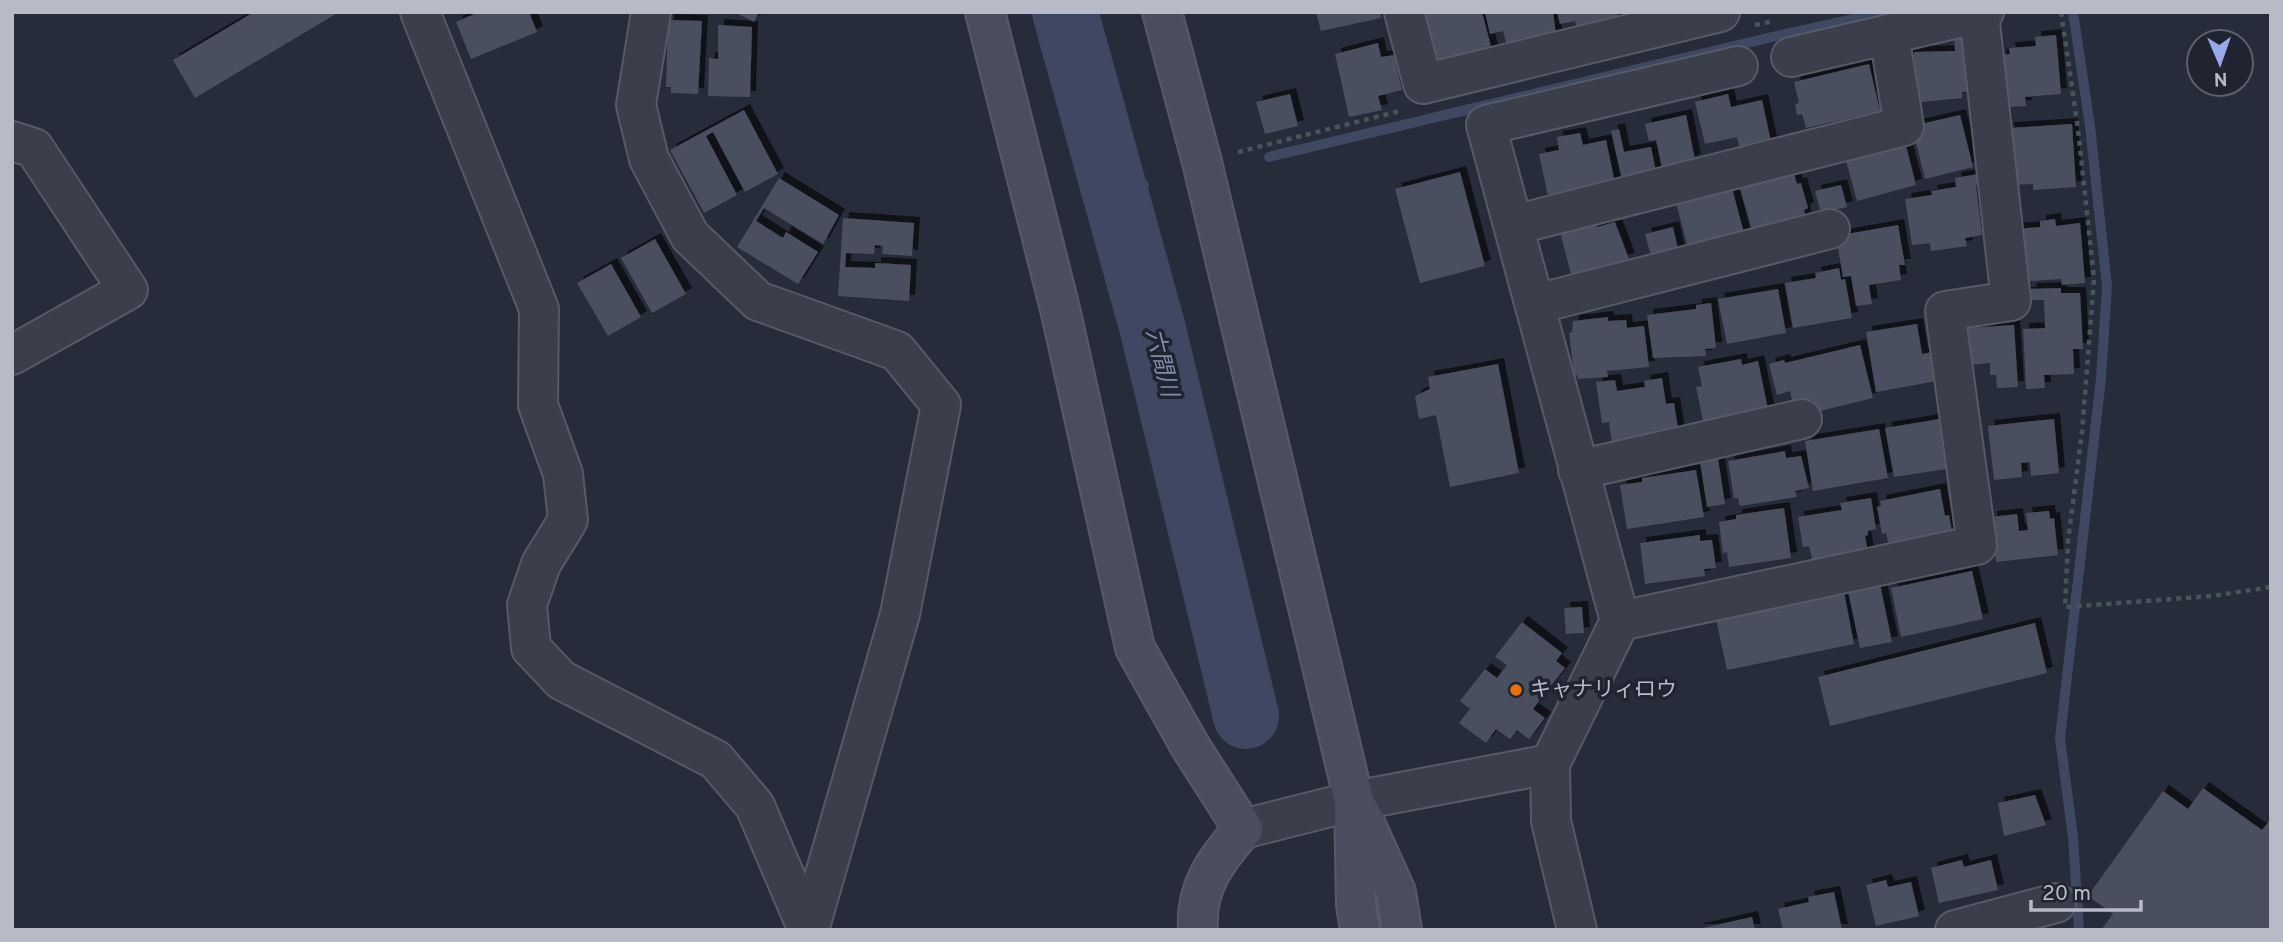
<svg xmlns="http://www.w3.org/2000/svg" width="2283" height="942" font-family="Overpass,'Noto Sans JP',sans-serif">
<defs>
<filter id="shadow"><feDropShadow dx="6" dy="-6" stdDeviation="0" flood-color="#0009"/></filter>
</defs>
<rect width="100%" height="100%" fill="#272c3b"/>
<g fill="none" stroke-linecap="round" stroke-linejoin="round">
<path stroke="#3f4862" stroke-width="10" d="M2073,12L2090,126L2107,286L2101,378L2060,738L2073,837L2079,930
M1269,157L1785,34L1886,12
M1115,192L1144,185"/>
<path stroke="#3f4862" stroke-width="66" d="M1065,12L1152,326L1246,716"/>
</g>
<path fill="#494f5f" filter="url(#shadow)" d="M254,12H339L195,98L173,60Z
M479,12H529L537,32L471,59L456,22Z
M734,12H759L754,22Z
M1316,12H1380L1381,18L1321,31Z
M1422,12H1482L1494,58L1436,71Z
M1485,12H1553L1556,35L1507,47L1503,31L1490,34Z
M1557,12H1617L1619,20L1577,30L1575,21L1560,24Z
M668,20L702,21L698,94L671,93V87H666Z
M718,25L752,27L750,97L708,96L709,58L718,59Z
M2056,35L2061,94L2025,97L2026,106L2009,107V99H2004L2000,55L2010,54L2009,48L2036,46L2035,37Z
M1967,36L1971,91L1962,92V98L1912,103L1904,56L1914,55V52L1955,51L1954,37Z
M1378,43L1381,57L1394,55L1402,90L1378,96L1382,110L1349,117L1335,54Z
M1869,64L1880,111L1806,128L1802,114L1797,115L1795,104L1799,103L1794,82Z
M1290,94L1298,126L1265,134L1256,102Z
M1728,94L1731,107L1762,100L1771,142L1740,149L1737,137L1705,144L1695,102Z
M744,110L778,174L745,192L713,132L706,136L737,195L704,213L670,150Z
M1686,115L1695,160L1662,168L1656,140L1649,141L1645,124Z
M1960,115L1973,167L1925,179L1912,126Z
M2072,124L2076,187L2033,190V184L2012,185L2008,128Z
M1619,129L1624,152L1651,147L1657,177L1623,184L1611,131Z
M1580,133L1583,145L1606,140L1615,183L1548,196L1539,154L1559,150L1557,137Z
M1904,138L1916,185L1857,201L1846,161L1877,153L1875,146Z
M1793,171L1797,184L1801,183L1808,208L1804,210L1806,220L1753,234L1739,185Z
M1460,172L1485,266L1420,283L1395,189Z
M1978,174L1979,185H1976L1982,235L1965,238L1967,246L1931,251L1930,243L1912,245L1905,199L1932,195L1931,191L1956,187L1955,178Z
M779,178L839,215L823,244L764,208L756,221L783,238L786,232L818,252L798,284L737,247Z
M1841,185L1847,207L1821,213L1815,191Z
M1732,188L1745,237L1689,252L1676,203Z
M843,218L914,223L912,256L882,254L883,246L875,245L874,254L846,253L845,267L875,268V263L911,265L909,301L838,296Z
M2055,219L2056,226L2080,223L2085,283L2062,285L2061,279L2018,282L2014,229L2040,227V221Z
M1615,222L1629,259L1571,274L1560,232L1596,223L1597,227Z
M1898,225L1905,265H1899L1901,280L1869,285L1872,304L1856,306L1851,276L1843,277L1836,236Z
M1673,227L1679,253L1652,260L1645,234Z
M655,239L686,294L652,313L621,258Z
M611,264L641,317L608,336L577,283Z
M1839,268L1841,280L1845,279L1852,318L1793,328L1785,283L1816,278L1815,273Z
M2061,288V293H2080L2083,349H2073L2074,374L2044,375L2045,388L2026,389L2023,329L2045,328L2044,300H2020V293H2031L2030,289Z
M1778,289L1786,333L1727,344L1718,299Z
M1711,303L1716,348L1705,349L1706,356L1653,358L1647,315L1696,309V305Z
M1608,317V321L1626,320L1627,328L1644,326L1649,367L1607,371L1608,377L1578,379L1577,375H1574L1569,333L1572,332L1573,321Z
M1917,324L1922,354L1933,352L1937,381L1876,392L1866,332Z
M2014,325L2018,387L1997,388L1996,375H1990V363L1970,365L1967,328Z
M1860,345L1873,398L1816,412L1813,400L1793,404L1790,391L1777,395L1769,364L1784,360L1785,363Z
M1741,359L1742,365L1758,361L1769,414L1704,426L1696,387L1702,386L1698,367Z
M1498,364L1519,473L1450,487L1436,415L1419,419L1415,396L1430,389L1428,377Z
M1662,378L1666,404L1674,403L1679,435L1612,444L1609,422L1602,423L1596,382L1615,380L1617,391L1645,387L1644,381Z
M1940,419L1953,468L1894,477L1885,428Z
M2054,419L2059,473L2031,476L2030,462L2021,463L2022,477L1994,480L1988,426Z
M1879,429L1888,478L1813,491L1805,441Z
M1785,451L1786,458L1801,456L1809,488L1795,491L1797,497L1740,506L1738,498H1734L1728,461Z
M1717,452L1725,504L1707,507L1699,455Z
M1696,470L1704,517L1627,529L1620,485L1642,482V478Z
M1940,489L1945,516L1949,515L1952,532L1889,547L1886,533L1882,534L1877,507L1881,506L1880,501Z
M1871,498L1876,529L1868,531V535L1865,536L1868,553L1813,563L1809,546L1803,547L1798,517L1842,510L1840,503Z
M1784,508L1791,558L1729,567L1727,552L1723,553L1719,522L1736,519V515Z
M2049,511L2050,519L2054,518L2058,555L1996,562L1991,517L2017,514L2019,531L2028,530L2026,513Z
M1700,535V541L1712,540L1716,568L1704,569L1705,576L1645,584L1640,543Z
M1972,571L1983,619L1901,637L1891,588Z
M1880,584L1892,642L1860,648L1848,591Z
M1844,592L1854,644L1727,670L1716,619Z
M1582,607L1584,633L1566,634L1564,608Z
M1522,622L1562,653L1556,661L1565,668L1533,709L1545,718L1529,739L1517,730L1510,739L1496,729L1486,743L1459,723L1470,709L1460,701L1485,669L1497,678L1507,665L1495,657Z
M2035,623L2047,673L1830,726L1818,677Z
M2203,788L2262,830L2271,819V930H2101L2113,914L2088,896L2163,791L2188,809Z
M2035,795L2046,825L2004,836L1998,803Z
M1962,860L1964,867L1991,860L1998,890L1939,903L1931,868Z
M1886,880L1888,887L1911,882L1919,916L1876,926L1866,885Z
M1834,892L1842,930H1783L1778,909L1809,902L1808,897Z
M1752,917L1755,930H1698V929Z"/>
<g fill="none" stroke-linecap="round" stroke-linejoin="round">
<defs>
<path id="street" d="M420,12L539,309L538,405L563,474L568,520L541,564L527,605L531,648L561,680L716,760L755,806L808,930
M651,12L636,105L649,159L690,236L758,301L897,351L941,405L900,614L809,930
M1404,12L1423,84L1720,12
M1791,57L1984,12
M12,141L34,148L128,290L12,355
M1514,225L1904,126L1889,35
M1536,304L1830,229
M1578,470L1802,419
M1620,621L1977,545L1945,311L2011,301L1979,14
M1550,764L1551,821L1577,930
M1243,829L1354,801L1550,764L1620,621L1486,125L1738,66
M1955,930L2056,903"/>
<path id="secondary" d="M985,12L1061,313L1135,648L1190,746L1243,829C1216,860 1195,887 1198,930
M1162,12L1202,162L1354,801L1356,905L1360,930
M1360,812L1396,892L1402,930"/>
</defs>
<use href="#street" stroke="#565a67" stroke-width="42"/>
<use href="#secondary" stroke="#565a67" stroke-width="42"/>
<path stroke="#475459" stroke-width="4.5" stroke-dasharray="5 5" stroke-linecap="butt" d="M2061,12L2078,129L2094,279L2082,432L2068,541L2065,607L2212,596L2271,587
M1755,25L1774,21
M1238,152L1400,111"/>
<use href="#street" stroke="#3b3f4c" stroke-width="38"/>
<use href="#secondary" stroke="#494d5e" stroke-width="38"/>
</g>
<circle fill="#e8710a" stroke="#202431" stroke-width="2.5" cx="1516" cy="690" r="7"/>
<g text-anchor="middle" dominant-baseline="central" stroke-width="7" stroke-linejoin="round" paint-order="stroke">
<g font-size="21" fill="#b7bac7" stroke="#202431" text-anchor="start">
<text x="1530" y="690">キャナリィ·ロウ</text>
</g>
<g font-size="23" font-style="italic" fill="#828daa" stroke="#202431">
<text transform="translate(1160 363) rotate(76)">六間川</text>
</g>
</g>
<rect width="2283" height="942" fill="none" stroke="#b7bac7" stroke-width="28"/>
<g transform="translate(2220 63) rotate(178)"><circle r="33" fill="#202431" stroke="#5c606d" stroke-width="2"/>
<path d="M0-5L12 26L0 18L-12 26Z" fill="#97a9eb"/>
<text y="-10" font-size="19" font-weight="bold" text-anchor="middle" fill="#b7bac7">N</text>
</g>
<path d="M2031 900v10h110v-10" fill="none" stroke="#b7bac7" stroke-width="3.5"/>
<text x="2042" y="900" font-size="21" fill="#b7bac7" stroke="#202431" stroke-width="5" paint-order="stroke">20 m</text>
</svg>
